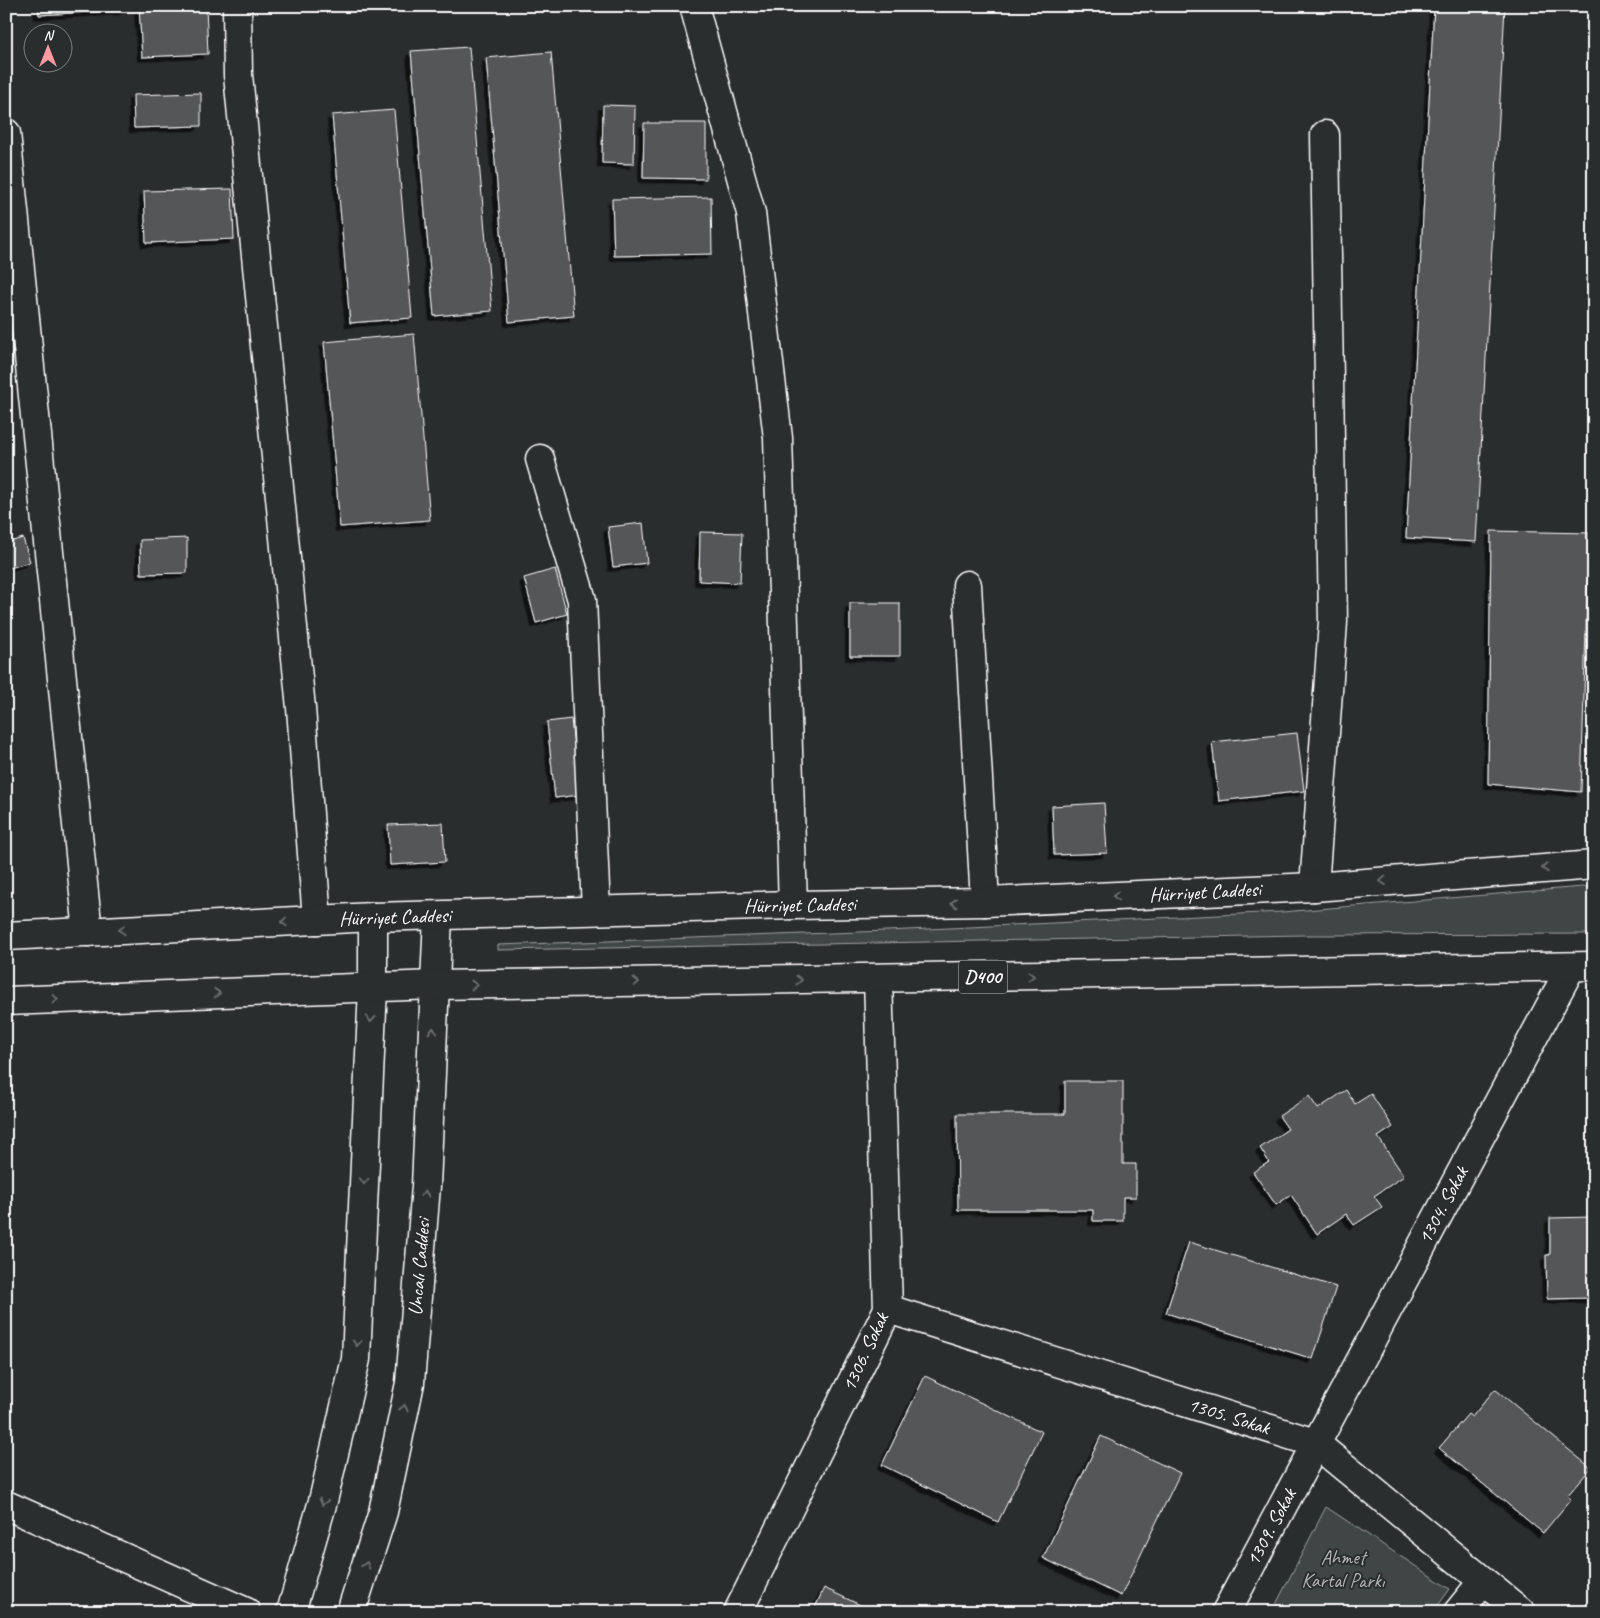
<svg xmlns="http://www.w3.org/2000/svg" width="1600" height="1618" font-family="Caveat,sans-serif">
<defs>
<filter id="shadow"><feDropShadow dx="-4.5" dy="4.5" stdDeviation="0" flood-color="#0009"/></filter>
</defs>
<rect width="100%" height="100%" fill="#2a2d2e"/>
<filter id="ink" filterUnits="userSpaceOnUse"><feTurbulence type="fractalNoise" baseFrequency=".02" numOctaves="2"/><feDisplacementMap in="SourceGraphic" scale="10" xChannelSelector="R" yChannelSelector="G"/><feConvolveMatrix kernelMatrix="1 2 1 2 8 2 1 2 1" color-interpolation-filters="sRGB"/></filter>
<g filter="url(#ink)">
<path fill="#414445" stroke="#a0a2a2" d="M1594,886V934L1304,935L498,950V945L887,931L1282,912Z
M1326,1507L1450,1589L1433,1612H1272Z"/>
<path fill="#555758" stroke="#fff" filter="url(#shadow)" d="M38,6H125V10L39,15Z
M139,6H206L208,54L142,57Z
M1434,6H1505L1476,542L1406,538Z
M469,47L492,311L434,316L411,51Z
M551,52L574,316L509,322L486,58Z
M201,93V126L134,128L133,95Z
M603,105L635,106L634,164L602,163Z
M394,110L412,318L350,323L332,115Z
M644,123H706V179L643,178Z
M232,189L234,239L146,243L144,191Z
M711,197L712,254L614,256L612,199Z
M6,270L14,271L12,386H6Z
M414,334L430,520L340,527L324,342Z
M643,523L647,563L613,567L608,527Z
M1491,531L1589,533L1581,792L1488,784Z
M700,532L742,533L740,583L699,581Z
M23,538L30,562L6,569V543Z
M187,538V573L141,574L140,540Z
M555,569L567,614L536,623L524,578Z
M850,603H900V656H850Z
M571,719L579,795L555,798L547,722Z
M1297,733L1304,791L1219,801L1212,742Z
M1104,803L1107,853L1054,855L1052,806Z
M443,823L445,862L390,865L388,825Z
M1065,1081H1123V1164H1136V1197H1123V1221H1093V1210H958L957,1114H1065Z
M1346,1090L1355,1104L1371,1094L1393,1127L1378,1137L1404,1176L1374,1196L1382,1207L1354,1225L1346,1214L1317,1234L1291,1195L1276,1205L1253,1172L1269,1162L1260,1148L1288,1129L1279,1116L1309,1096L1318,1109Z
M1594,1217V1298L1547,1299L1546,1255H1550V1218Z
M1189,1242L1336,1287L1313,1359L1166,1313Z
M925,1376L1042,1432L998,1522L882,1465Z
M1495,1389L1591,1468L1567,1496L1571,1499L1543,1533L1439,1448L1468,1414L1472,1417Z
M1101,1436L1180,1473L1121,1596L1043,1558Z
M824,1588L875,1612H813Z"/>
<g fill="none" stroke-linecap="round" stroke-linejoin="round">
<defs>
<path id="minor" d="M237,6L238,75L301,708L317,920
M694,6L751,213L778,438L793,905
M6,133L88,932
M540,459L582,600L596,910
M967,585L985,902
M1314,887L1333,622L1325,135
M888,1309L1315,1443L1521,1612
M6,1505L246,1612
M738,1612L888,1309L878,978
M1226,1612L1571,967
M1458,1612L1483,1581"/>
<path id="major" d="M291,1612L323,1501L356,1359L373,988V917
M351,1612L383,1512L410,1383L426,1186L438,916"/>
<path id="highway" d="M6,936L373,917L793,905L985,902L1314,887L1594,865
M6,1001L435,985L1594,966"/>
</defs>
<use href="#minor" stroke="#fff" stroke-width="31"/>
<use href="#major" stroke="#fff" stroke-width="31"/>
<use href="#highway" stroke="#fff" stroke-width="31"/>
<use href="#minor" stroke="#2a2d2e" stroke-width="28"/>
<use href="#major" stroke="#2a2d2e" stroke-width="28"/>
<use href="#highway" stroke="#2a2d2e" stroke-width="28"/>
</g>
<defs><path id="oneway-chevron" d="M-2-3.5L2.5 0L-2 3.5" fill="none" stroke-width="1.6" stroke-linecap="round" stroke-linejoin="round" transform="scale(1.25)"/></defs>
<g stroke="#6a6c6d">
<use href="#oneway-chevron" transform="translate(1545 868) rotate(176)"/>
<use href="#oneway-chevron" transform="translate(1383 881) rotate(176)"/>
<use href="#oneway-chevron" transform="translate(1116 896) rotate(177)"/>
<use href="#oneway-chevron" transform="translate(954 903) rotate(179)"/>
<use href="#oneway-chevron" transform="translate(284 922) rotate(177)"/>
<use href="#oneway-chevron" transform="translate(122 930) rotate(177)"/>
<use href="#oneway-chevron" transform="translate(1031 976) rotate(-1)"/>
<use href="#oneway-chevron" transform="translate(799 980) rotate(-1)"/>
<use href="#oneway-chevron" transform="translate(636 982) rotate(-1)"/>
<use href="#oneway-chevron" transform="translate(474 985) rotate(-1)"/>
<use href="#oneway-chevron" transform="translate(217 993) rotate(-2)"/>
<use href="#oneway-chevron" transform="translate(55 999) rotate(-2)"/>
<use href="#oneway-chevron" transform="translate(371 1019) rotate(93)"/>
<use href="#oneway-chevron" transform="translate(433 1031) rotate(-87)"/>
<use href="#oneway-chevron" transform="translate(364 1181) rotate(93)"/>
<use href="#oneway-chevron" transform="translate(425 1194) rotate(-85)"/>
<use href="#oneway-chevron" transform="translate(357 1343) rotate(93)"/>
<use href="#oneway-chevron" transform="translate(404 1408) rotate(-78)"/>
<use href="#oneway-chevron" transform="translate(323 1502) rotate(105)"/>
<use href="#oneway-chevron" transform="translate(366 1565) rotate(-73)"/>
</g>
</g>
<g text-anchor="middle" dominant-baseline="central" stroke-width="4" stroke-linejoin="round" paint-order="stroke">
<rect fill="#2a2d2e" stroke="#bfc0c0" stroke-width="1" x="959" y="960.5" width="48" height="33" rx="4"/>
<g font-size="19" font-weight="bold" fill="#fff">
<text x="983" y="977">D400</text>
</g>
<g font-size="20" fill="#fff" stroke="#2a2d2e">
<text transform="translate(1205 892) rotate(-3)">Hürriyet Caddesi</text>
<text transform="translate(800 905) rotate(-1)">Hürriyet Caddesi</text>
<text transform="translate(395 917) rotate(-2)">Hürriyet Caddesi</text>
<text transform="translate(1443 1205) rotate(-62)">1304. Sokak</text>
<text transform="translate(419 1267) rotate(-85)">Uncalı Caddesi</text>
<text transform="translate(865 1352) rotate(-65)">1306. Sokak</text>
<text transform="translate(1229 1416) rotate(17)">1305. Sokak</text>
<text transform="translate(1271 1527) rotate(-62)">1309. Sokak</text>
</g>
<g font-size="20" fill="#b3b4b5" stroke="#2a2d2e">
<text x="1343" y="1557">Ahmet<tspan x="1343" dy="23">Kartal Parkı</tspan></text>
</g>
</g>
<rect width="1600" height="1618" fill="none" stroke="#2a2d2e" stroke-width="25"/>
<rect x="12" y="12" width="1575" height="1593" fill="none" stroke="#fff" stroke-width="2" filter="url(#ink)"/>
<g transform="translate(48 48)"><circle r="24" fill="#2a2d2e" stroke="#7f8182"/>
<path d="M0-4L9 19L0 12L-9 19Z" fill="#ff9aa2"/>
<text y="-8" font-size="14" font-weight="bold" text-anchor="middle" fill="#ffffff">N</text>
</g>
</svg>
